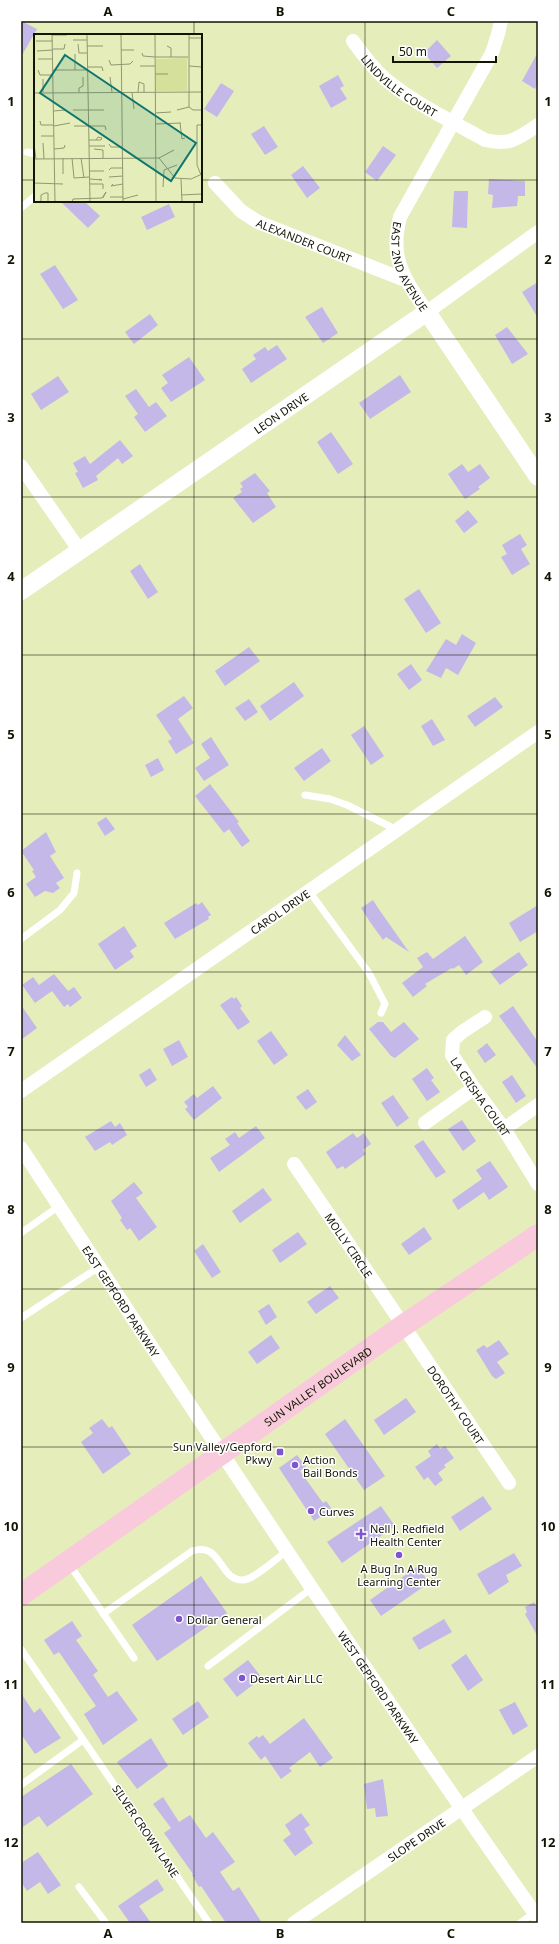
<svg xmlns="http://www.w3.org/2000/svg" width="559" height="1944" font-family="'Noto Sans',sans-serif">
<rect width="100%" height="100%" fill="#e5eeba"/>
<path fill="#c3b8e8" d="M21,21L37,29L21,57Z
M437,40L451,56L437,68L424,53Z
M538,52V83L535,89L522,81Z
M338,75L344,86L340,88L347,99L331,108L319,86Z
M221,83L234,91L217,117L204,109Z
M264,126L278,147L265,155L251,134Z
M383,146L396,155L377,181L365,172Z
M303,166L320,188L307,198L291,175Z
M489,179L525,181V196H518L517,206L492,208L493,195L488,194Z
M454,191H468L467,228L452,227Z
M60,201H84L100,216L88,228Z
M169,204L175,217L147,230L141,217Z
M55,265L78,300L63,309L40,274Z
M538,282V318L522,292Z
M322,307L338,333L323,343L305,317Z
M150,314L158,325L134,344L125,332Z
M507,327L528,354L512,364L495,335Z
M277,345L287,359L251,383L242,369L256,359L253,355L265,347L268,351Z
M189,357L205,380L171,402L161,388L168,383L162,375Z
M400,375L411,392L370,419L359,403Z
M58,376L69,392L41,410L31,394Z
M136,389L149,407L156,402L167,416L145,432L134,417L138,414L125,396Z
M331,432L353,464L338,474L317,442Z
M120,440L133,456L122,464L118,458L96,476L98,480L83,488L75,473L78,472L73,463L85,456L90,464Z
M462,464L468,472L480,464L490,478L478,487L480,489L465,499L448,474Z
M255,473L270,491L267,493L276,507L253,523L233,498L242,492L240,489L243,487L240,483Z
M468,510L478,522L464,533L455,521Z
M520,534L527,545L521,549L530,564L512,575L501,557L507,554L502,545Z
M140,564L158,592L148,599L130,571Z
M419,589L441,623L426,633L404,599Z
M462,634L476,643L458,675L446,668L441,678L426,671L446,639L456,645Z
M249,647L260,661L225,686L215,671Z
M411,664L422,680L409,690L397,674Z
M294,682L304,696L270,721L260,706Z
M184,696L193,708L178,719L194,743L176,754L168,741L172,739L156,715Z
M495,697L503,707L475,727L467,716Z
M249,699L258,712L245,721L235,708Z
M432,719L445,740L433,746L421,726Z
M364,726L384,756L371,765L351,735Z
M211,737L229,765L204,781L195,768L210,758L201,744Z
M322,748L331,761L304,781L294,768Z
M158,758L164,770L151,777L145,765Z
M210,784L239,822L237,823L250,841L242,847L229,829L224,833L195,796Z
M106,817L115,829L105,836L97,823Z
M46,832L56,852L50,856L64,878L56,883L60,888L53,893L45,891L35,897L26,884L36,877L32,871L34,870L21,851Z
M373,900L378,908L409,952L386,937L383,940L370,922L361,908Z
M202,902L211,915L208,917L209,919L175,939L164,923L196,903L198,905Z
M538,905V931L520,942L509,923Z
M124,926L137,946L130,951L134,957L115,970L98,944Z
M465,936L483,962L466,975L459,965L453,969L452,968L425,984L427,986L413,997L402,983L423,967L417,958L427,952L433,959Z
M519,952L528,965L500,985L490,972Z
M54,974L68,991L74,987L82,998L70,1007L68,1004L64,1007L52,991L35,1003L22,985L33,977L39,985Z
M232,997L234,999L236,997L242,1006L240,1008L250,1022L238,1030L220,1005Z
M21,1005L37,1028L21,1040Z
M513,1006L538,1042V1069L499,1016Z
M378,1022H383L391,1032L404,1022L419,1039L395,1058L391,1056L369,1029Z
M271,1031L288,1055L274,1065L257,1041Z
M345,1035L361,1055L352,1061L337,1045Z
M179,1040L188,1057L172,1066L163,1049Z
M487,1043L496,1055L485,1063L477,1051Z
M150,1068L157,1080L146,1087L139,1075Z
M427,1068L434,1078L431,1080L440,1092L427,1101L412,1079Z
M512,1075L526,1096L516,1103L502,1082Z
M213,1086L222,1098L194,1120L185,1109L188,1107L184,1102L194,1094L197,1098Z
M308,1089L317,1102L306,1110L296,1097Z
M393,1095L409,1118L397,1127L381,1103Z
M462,1120L476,1141L463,1151L448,1129Z
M111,1121L115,1127L120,1123L127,1135L112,1145L110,1142L95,1151L85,1137Z
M256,1126L265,1138L219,1172L210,1158L230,1145L225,1139L235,1132L239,1138Z
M353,1133L357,1138L364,1133L371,1144L363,1150L366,1154L345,1169L343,1166L337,1169L326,1152Z
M423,1140L446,1172L436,1178L414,1146Z
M490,1161L508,1187L489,1200L484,1192L458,1210L452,1200L482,1179L476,1170Z
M134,1182L143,1193L136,1198L157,1227L139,1241L130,1228L127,1230L120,1220L122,1218L111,1201Z
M263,1188L272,1200L240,1223L232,1211Z
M424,1227L432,1239L409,1255L401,1244Z
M298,1232L307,1244L280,1263L272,1250Z
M203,1244L221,1272L212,1278L194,1251Z
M330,1286L339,1298L316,1314L307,1302Z
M269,1304L277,1317L266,1325L258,1311Z
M271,1335L280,1348L257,1364L248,1352Z
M499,1340L509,1354L497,1362L505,1373L496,1379L492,1376L476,1350L484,1345L487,1348Z
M406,1398L416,1412L384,1435L374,1420Z
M102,1419L109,1428L112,1426L131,1454L103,1474L81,1442L93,1433L89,1428Z
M345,1419L385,1476L364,1490L325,1434Z
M437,1444L440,1449L445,1446L454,1458L444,1465L446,1467L438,1473L443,1480L435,1486L428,1477L424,1480L415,1467L431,1456L428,1451Z
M297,1455L306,1467L300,1471L323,1503L326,1501L332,1509L314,1521L279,1468Z
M483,1496L492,1509L460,1531L451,1517Z
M381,1506L395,1526L342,1563L327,1542Z
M514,1553L522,1566L506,1575L509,1582L489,1595L477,1574Z
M418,1566L429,1583L381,1616L370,1600Z
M201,1576L227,1613L157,1661L132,1625Z
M534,1602L537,1607L538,1606V1637L525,1614L527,1612L525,1607Z
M444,1619L452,1632L419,1650L412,1638Z
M72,1621L82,1636L76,1640L98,1671L93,1675L108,1697L117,1691L138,1720L103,1745L84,1714L96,1706L59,1652L54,1655L44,1640Z
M466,1654L483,1680L468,1691L451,1665Z
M248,1660L262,1678L237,1697L223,1679Z
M21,1693L34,1713L40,1708L61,1738L35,1754L21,1734Z
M198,1701L209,1717L183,1735L172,1719Z
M515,1702L528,1726L513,1735L499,1710Z
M304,1718L333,1758L320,1767L310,1752L289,1768L292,1771L281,1779L265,1756L261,1760L248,1743L257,1736L259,1738L263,1735L270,1744Z
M151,1738L168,1766L137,1789L117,1762Z
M71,1764L93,1794L47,1827L39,1816L21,1828V1797Z
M383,1779L388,1816L376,1817L375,1808L367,1809L364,1784Z
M163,1797L179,1822L190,1815L206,1838L213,1832L235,1862L220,1872L233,1891L239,1887L262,1923H226L201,1886L199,1887L192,1875L193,1874L164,1833L171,1828L153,1804Z
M301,1813L310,1825L304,1829L313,1843L295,1856L283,1840L291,1834L285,1825Z
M38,1852L61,1885L48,1894L40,1882L27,1891L21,1882V1863Z
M157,1879L164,1890L139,1906L151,1923H130L118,1906Z"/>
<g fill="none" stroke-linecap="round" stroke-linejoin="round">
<path stroke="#fff" stroke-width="7" d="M27,152L35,154
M21,208L35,196
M305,795L330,799L347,805L397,830
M309,891L369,973L385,1004L381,1013
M21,939L60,910L74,893L77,873
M21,1233L59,1206
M21,1318L99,1267
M69,1564L134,1658
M103,1614L192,1551C222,1541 219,1581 243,1580C255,1579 277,1558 287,1551
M21,1649L209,1923
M208,1666L312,1588
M21,1785L83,1740
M79,1887L106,1923
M520,1923L534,1913"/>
<g stroke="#fff" stroke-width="14">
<path id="s1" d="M501,21L498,34L492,53L400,217C389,259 404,278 427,312L538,232"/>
<path id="s2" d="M353,41C363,55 373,68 385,79C415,104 452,121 485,140C509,146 519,138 538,125"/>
<path id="s3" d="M215,183L241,211L258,222L405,280"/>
<path d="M21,466L80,551"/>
<path id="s4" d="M485,1017L462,1032L453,1040L452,1055L474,1088L504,1129L538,1184"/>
<path id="s5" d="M21,1091L538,732"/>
<path d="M425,1123L474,1088"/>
<path d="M504,1129L538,1105"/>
<path id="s6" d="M21,1148C190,1406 360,1665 538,1918"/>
<path id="s7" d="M294,1164C367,1270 437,1377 509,1483"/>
<path id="s8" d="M294,1923L538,1756"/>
</g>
<path stroke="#fff" stroke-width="18" id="s9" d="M21,591L427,312L538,477"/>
<path stroke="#f9cadc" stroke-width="22" id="s10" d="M21,1595L404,1325L538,1235"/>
</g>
<path fill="none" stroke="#131503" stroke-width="1" stroke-opacity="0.55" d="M194,21V35M365,21V1923M21,180H35M201,180H538M194,201V1923M21,339H538M21,497H538M21,655H538M21,814H538M21,972H538M21,1130H538M21,1289H538M21,1447H538M21,1605H538M21,1764H538"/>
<g fill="#7e55ce" stroke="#fff" stroke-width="1.5">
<rect x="276" y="1448" width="8" height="8" rx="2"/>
<circle cx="295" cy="1465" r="4"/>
<circle cx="311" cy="1511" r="4"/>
<path d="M359 1528h4v4h4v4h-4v4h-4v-4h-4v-4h4z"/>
<circle cx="399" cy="1555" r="4"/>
<circle cx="179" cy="1619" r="4"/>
<circle cx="242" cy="1678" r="4"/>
</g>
<g text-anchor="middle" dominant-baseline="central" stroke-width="3" stroke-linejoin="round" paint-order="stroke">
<g font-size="11" fill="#131503" stroke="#fff">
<text stroke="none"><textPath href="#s2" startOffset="65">LINDVILLE COURT</textPath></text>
<text stroke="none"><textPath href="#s3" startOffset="108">ALEXANDER COURT</textPath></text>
<text stroke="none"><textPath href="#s1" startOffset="274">EAST 2ND AVENUE</textPath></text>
<text stroke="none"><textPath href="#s9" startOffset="315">LEON DRIVE</textPath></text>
<text stroke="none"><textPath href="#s5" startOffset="315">CAROL DRIVE</textPath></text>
<text stroke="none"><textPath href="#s4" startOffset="105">LA CRISHA COURT</textPath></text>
<text stroke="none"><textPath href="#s7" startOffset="98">MOLLY CIRCLE</textPath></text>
<text stroke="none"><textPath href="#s6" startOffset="183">EAST GEPFORD PARKWAY</textPath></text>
<text stroke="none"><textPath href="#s10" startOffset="363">SUN VALLEY BOULEVARD</textPath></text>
<text stroke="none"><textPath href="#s7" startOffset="290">DOROTHY COURT</textPath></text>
<text stroke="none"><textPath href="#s6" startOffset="647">WEST GEPFORD PARKWAY</textPath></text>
<text transform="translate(146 1831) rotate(56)">SILVER CROWN LANE</text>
<text stroke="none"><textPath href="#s8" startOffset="148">SLOPE DRIVE</textPath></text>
</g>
<g font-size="11" fill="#131503" stroke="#fff" text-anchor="start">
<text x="272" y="1446" text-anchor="end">Sun Valley/Gepford<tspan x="272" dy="13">Pkwy</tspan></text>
<text x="303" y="1459">Action<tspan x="303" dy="13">Bail Bonds</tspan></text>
<text x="319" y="1511">Curves</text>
<text x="370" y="1528">Nell J. Redfield<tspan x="370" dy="13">Health Center</tspan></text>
<text x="399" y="1568" text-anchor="middle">A Bug In A Rug<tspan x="399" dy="13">Learning Center</tspan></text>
<text x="187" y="1619">Dollar General</text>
<text x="250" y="1678">Desert Air LLC</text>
</g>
</g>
<g transform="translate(34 34)">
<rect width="168" height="168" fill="#e5eeba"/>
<path d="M153,24V57H122V25Z" fill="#d5e09a"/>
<path fill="none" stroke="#919771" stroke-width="1" d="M18,0L21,168M53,0L56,168M87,0L89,168M121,0L122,168M155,0V73L159,76H168M18,1H33M155,4H168M39,6H53M2,7H19M44,10L45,19H53M53,12H69M133,12L137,14V23M19,15H30L31,10M87,16H100M3,17L19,16M108,19L109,22L121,23M41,20V36M121,23H154M4,25H19M75,26L77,31L96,30L99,27M106,32H121M155,32L168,33M54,33H68L69,37M4,36L6,41H19M19,36H54M121,40H134M76,43L78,58M9,45V58M45,58V54L49,52V43M98,58L100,75M104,58L105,48L110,50V58M0,59L168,58M39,76H70M143,76L155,73M19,77L32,76M121,79L137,78M6,87L7,91H20M146,89L148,105L151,104M122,90L147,89M20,92L36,89M40,92H71L72,96M7,102H20M55,106H67L68,104L64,103L62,106M9,109L10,125M0,110L2,125M75,110L77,113H88M55,112H71M20,115L30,114L31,111M60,115L69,116V124M29,124V140M38,124L40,144L55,143M47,124L50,144M125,124L140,116M0,125L125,124L141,144L157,145L168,140M75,136L77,134H89M56,137H70M167,141L163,131V91H168M75,143L89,142M56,145L68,146L65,145M147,145L148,168M0,149L29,150M56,150H69V155M79,150L77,152L89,150M129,153L130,136L143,131M147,161L168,160M76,163H89M89,165L104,161M7,168V161L11,159H14V168M38,168L39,165L68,164L72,158L69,164"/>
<path fill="#0f766e" fill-opacity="0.15" stroke="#0f766e" stroke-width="2" d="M31,21L162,109L137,147L6,59Z"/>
<rect width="168" height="168" fill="none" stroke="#131503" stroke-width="2"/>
</g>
<rect width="559" height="1944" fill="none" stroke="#ffffff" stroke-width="44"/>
<path d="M393 56v6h103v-6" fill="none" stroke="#131503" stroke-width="2"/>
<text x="399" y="56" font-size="12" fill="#131503" stroke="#ffffff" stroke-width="3" paint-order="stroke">50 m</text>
<rect x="22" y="22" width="515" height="1900" fill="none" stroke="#131503" stroke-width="1.5"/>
<g font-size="13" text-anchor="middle" font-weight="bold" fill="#131503">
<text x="108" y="16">A</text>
<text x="280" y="16">B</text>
<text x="451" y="16">C</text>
<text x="11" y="106">1</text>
<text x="548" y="106">1</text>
<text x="11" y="264">2</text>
<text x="548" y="264">2</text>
<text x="11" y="422">3</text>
<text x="548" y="422">3</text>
<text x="11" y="581">4</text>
<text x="548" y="581">4</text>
<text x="11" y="739">5</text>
<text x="548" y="739">5</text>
<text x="11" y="897">6</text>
<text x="548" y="897">6</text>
<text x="11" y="1056">7</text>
<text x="548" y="1056">7</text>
<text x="11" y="1214">8</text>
<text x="548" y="1214">8</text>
<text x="11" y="1372">9</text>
<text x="548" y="1372">9</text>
<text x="11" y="1531">10</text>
<text x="548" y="1531">10</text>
<text x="11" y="1689">11</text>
<text x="548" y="1689">11</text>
<text x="11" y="1847">12</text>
<text x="548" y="1847">12</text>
<text x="108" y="1938">A</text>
<text x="280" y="1938">B</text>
<text x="451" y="1938">C</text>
</g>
</svg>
